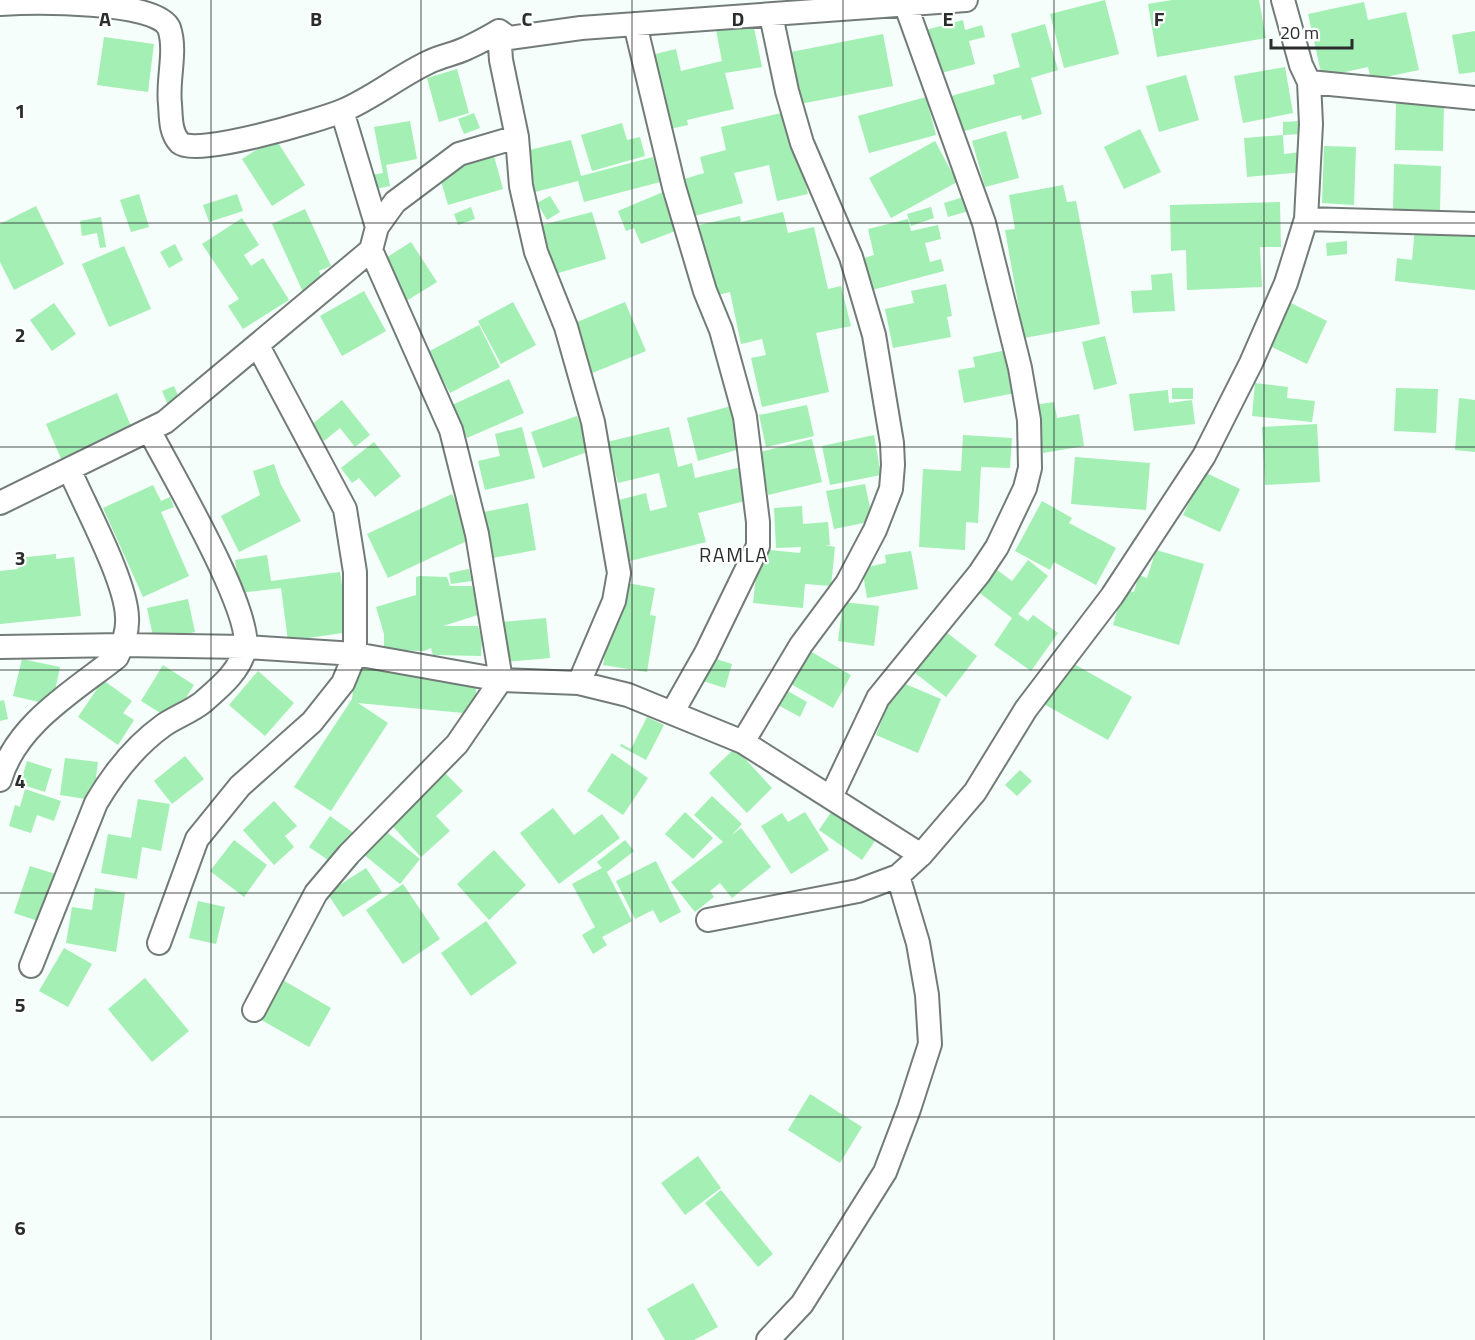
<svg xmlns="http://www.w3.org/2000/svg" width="1475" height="1340" font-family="'Titillium Web',sans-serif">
<rect width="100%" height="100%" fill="#f5fefa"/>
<path fill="#a3efb4" d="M1105,0L1119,54L1064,68L1050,14Z
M1172,0H1259L1266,38L1157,57L1148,4Z
M1364,2L1368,20L1406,12L1419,70L1371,80L1368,67L1322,77L1308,14Z
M963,20L965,30L982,25L985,37L969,41L975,64L934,75L922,31Z
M753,23L762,67L725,73L734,109L687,120L688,125L665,130L647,56L676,49L681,71L722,61L716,30Z
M1045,24L1058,70L1031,78L1042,114L1022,120L1021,115L961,132L951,96L995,84L993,75L1020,67L1011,34Z
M1475,31V72L1459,74L1452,35Z
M883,34L893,86L800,104L791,52Z
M104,37L154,44L148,92L97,85Z
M1285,67L1293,113L1243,123L1234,76Z
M457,69L469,113L439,122L427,78Z
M1186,75L1199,120L1159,132L1146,86Z
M926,97L936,135L869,153L858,116Z
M1396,101L1444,102L1443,151L1395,150Z
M790,111L808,194L777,201L769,165L734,173L743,203L691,217L681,180L704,173L700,157L726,150L721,127Z
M474,113L480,128L464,134L458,119Z
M410,121L417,159L386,165L390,186L375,189L372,175L383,173L374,127Z
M1301,121L1302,134L1283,135V122Z
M622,123L627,140L640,137L645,156L592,171L581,135Z
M1140,129L1161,172L1124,189L1104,147Z
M1006,131L1019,178L985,187L972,141Z
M1283,135L1284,154L1302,152L1304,172L1247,177L1244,138Z
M275,138L305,185L272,206L242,159Z
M571,140L581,176L653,157L660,182L584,202L578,181L535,192L525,151Z
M935,141L957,182L891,218L869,178Z
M1324,146L1356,147L1354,205L1322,203Z
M494,156L503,189L448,205L438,171Z
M1394,164L1441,166L1440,212L1393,210Z
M1063,185L1067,202L1076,201L1100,324L1024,338L1005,230L1015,229L1009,195Z
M663,192L678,230L641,244L634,228L626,231L618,211Z
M139,194L149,227L131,232L120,200Z
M237,194L243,211L209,222L203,205Z
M550,196L560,212L547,220L537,203Z
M967,196L972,210L948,217L944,203Z
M1280,202L1281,247H1260L1262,287L1187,290L1186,250L1171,251L1170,205Z
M36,206L64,264L14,290L0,262V224Z
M471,207L475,219L458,225L454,214Z
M931,207L934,218L911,226L907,214Z
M305,209L331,266L319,271L324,283L303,292L272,224Z
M592,212L606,259L555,274L542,225Z
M783,212L788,233L814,227L828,289L841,286L851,326L816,333L829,392L762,407L751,358L766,355L762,339L741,344L730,292L715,296L699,225L740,216L741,222Z
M101,217L106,247L100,248L97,233L82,236L80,221Z
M242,218L259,245L244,255L251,266L263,258L289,300L243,329L228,306L239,299L202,244Z
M908,219L911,231L938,225L941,239L925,243L930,262L941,259L944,271L872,290L864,258L874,255L868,229Z
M1415,228L1475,234V290L1395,281L1397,258L1412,260Z
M1347,241V254L1327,256L1326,243Z
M411,242L437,282L403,303L378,263Z
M175,244L183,260L169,268L160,252Z
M124,246L151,309L109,327L82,264Z
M1172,273L1175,311L1133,313L1131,291L1152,290L1151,275Z
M946,284L952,316L947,317L951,337L893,348L885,309L914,303L911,291Z
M364,291L386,331L342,356L320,316Z
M513,302L536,345L501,364L478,321Z
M625,302L646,351L590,374L570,325Z
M1289,302L1327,321L1307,364L1268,345Z
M54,303L76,334L52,351L30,320Z
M479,325L500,367L450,393L428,352Z
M1105,336L1117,384L1094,390L1082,342Z
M1007,350L1015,393L964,403L958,370L975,367L973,357Z
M509,379L524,413L467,438L452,405Z
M1255,383L1288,387L1287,398L1315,401L1312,422L1252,416Z
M174,386L180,400L168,405L162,391Z
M1172,388H1193V399H1172Z
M1396,388L1438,389L1436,433L1394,431Z
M1168,390L1169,403L1192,400L1195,424L1134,431L1129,394Z
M117,393L133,431L62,461L46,424Z
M1459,398L1475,400V452L1455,450Z
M342,400L370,435L355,447L340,428L324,441L311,425Z
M1054,402L1057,418L1079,414L1084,446L1043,453L1035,405Z
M735,405L747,447L698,461L687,418Z
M807,405L814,436L766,447L759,415Z
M577,416L590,451L543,468L531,432Z
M1317,424L1320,482L1265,485L1262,427Z
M522,427L535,478L485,490L478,461L500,456L495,434Z
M669,427L678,467L692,463L695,478L741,467L749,500L698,513L706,542L630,561L615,501L646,493L650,511L667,507L659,473L618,483L607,442Z
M874,435L881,475L830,485L822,446Z
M963,435L1012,438L1010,468L981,467L978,523L966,522L965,550L919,547L923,469L961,471Z
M812,439L822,482L768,495L760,452Z
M374,442L401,476L375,497L359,478L352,483L341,468Z
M1075,457L1150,463L1146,510L1071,504Z
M274,464L281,485L301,521L239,552L221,516L260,495L253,471Z
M1204,472L1240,489L1220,532L1183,515Z
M865,484L873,521L834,529L826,491Z
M153,485L161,501L170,497L174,507L161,512L189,576L143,597L103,508Z
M452,494L473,538L388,578L367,534Z
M1042,501L1072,518L1069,523L1116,548L1096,585L1054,562L1050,570L1015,551Z
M528,503L536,550L493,558L484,512Z
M802,506L803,524L828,522L830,545H825L835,547L831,586L805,584L803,608L753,603L759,549L800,553L801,547L776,548L774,508Z
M1156,550L1204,564L1179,645L1113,625L1123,589L1134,592L1139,575L1147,578Z
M911,551L918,589L867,598L862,568L886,563L885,555Z
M56,554V559L74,557L81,616L0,624V571L18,569L17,558Z
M267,555L271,581L340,572L349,632L288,641L281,588L240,593L235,560Z
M1028,560L1048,576L1018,614L1028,621L1033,615L1058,633L1031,671L994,645L1012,618L976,590L993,567L1012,581Z
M469,569L472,581L451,584L449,573Z
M419,576L447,577L450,586H472L481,614L443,626H478L482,639L481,656L433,655L431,648L424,651L384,650V634L376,607L416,595V577Z
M621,582L655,588L650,615L656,616L647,672L603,665L612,612Z
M188,599L195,632L154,641L147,608Z
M843,602L879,606L874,646L838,641Z
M546,618L550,658L505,662L501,622Z
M946,632L977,656L946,697L915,673Z
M810,651L851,675L833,708L791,684Z
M710,657L732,664L725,688L703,681Z
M22,659L60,667L52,705L13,696Z
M1067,660L1132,697L1108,740L1042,703Z
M356,662L477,679L474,714L358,703L388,723L331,811L294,787L352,699Z
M163,665L194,685L172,720L141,701Z
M258,671L294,703L265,736L229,705Z
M103,680L132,701L123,713L134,720L118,745L78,717Z
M898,681L941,699L918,753L876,735Z
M786,690L807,702L800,717L778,705Z
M4,700L8,719L0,721V701Z
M647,717L664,725L646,760L620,746L621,744L631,749Z
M735,748L772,788L747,813L709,773Z
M612,753L648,778L623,815L587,791Z
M185,756L204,779L172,804L154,781Z
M65,758L98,762L93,800L60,795Z
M27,761L52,769L45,792L20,784Z
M441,769L463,791L436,816L450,831L421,857L386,819Z
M1020,770L1032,781L1017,796L1005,785Z
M25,789L61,801L54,821L37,815L31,833L9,826L15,805L20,807Z
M712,796L742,824L732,835L741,828L771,867L732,898L720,883L710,891L714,897L695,912L671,882L723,842L694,815Z
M138,799L170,804L161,851L142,847L137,879L101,873L108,834L131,838Z
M274,801L297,826L285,836L294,847L274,865L243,830Z
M838,802L881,832L862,860L819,830Z
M553,808L574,835L602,814L620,838L559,884L520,833Z
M685,812L713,838L693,859L665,834Z
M805,812L829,850L791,874L761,826L782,813L788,822Z
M330,816L355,834L334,864L309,847Z
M383,829L420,859L400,884L363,854Z
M234,840L267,865L244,897L210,871Z
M625,840L634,851L607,872L632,921L602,937L607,945L593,954L582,935L595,927L572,884L602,868L597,862Z
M494,850L526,885L489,920L457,884Z
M656,861L681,912L660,923L653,910L635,919L616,881Z
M30,866L62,876L47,924L14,913Z
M366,868L382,892L343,917L327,893Z
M403,884L440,939L403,964L366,910Z
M95,888L125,893L116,952L66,943L72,907L92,910Z
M198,901L225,907L216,944L189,938Z
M486,921L517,963L471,996L441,953Z
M64,948L92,964L68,1007L39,991Z
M145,978L189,1031L152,1062L108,1009Z
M281,979L331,1008L309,1047L258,1018Z
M810,1094L862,1127L840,1163L788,1130Z
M698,1156L721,1188L685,1215L661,1183Z
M721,1190L773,1254L758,1267L705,1203Z
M693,1283L718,1327L694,1340H665L647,1309Z"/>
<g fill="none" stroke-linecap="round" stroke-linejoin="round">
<defs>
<path id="minor" d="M0,4C32,2 156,0 169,28C177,51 167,80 170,104C171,117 170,133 180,143C196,157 320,120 342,111C373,98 399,76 429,62C441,56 455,54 467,48C478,43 489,37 499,31
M635,24L674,187L705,291L721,330L745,417L758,522V546L706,653L672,713
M499,31L501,60L517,137L521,186L536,252L566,327L593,422L619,573L614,601L579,683
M499,31L509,38L581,28L966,0
M1309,82L1475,98
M342,111L377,227
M1306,219L1475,224
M0,503L165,422L371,250L377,227L395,202L459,154L517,137
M0,647L123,645L245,647L355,654L501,680L579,683L628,695L743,742L921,855
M743,742L801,645L847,583L875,530L891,489L893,465L892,443L874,335L851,257L802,143L787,91L771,15
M0,780C16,724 74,691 117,657C123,645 128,630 127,617C126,581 85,506 70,471
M831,797L878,698L979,574L997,547L1025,488L1030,468L1029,420L1020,368L984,223L906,6
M708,920L858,891L898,876L921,855L975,792L1026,709L1112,596L1204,456L1251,363L1286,283L1306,219L1311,124L1309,82L1301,65L1283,0
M159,943L197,839L240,786L312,722L343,683L355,654V572L345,509L258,346
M31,966L96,803C113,774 136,745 164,725C176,717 192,711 203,702C220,687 239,672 245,649C254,612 169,469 149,430
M254,1010L316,893L349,854L457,744L501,680L477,534L451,430L371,250
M768,1340L802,1304L885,1172L909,1109L930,1044L927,995L918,943L898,876"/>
</defs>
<use href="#minor" stroke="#737b78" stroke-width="26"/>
<use href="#minor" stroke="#fff" stroke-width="22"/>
</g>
<path fill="none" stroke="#2a2d2c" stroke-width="1.5" stroke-opacity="0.55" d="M211,0V1340M421,0V1340M632,0V1340M843,0V1340M1054,0V1340M1264,0V1340M0,223H1475M0,447H1475M0,670H1475M0,893H1475M0,1117H1475"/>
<g text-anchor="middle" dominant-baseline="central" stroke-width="4.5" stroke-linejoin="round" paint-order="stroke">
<g font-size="20" letter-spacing="1.5" fill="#2a2d2c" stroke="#fff">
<text x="734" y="554">RAMLA</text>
</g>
</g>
<g font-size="20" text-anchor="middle" font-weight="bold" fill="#2a2d2c" stroke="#fff" stroke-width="4.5" stroke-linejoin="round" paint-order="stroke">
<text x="105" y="26">A</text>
<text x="316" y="26">B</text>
<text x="527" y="26">C</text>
<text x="738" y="26">D</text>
<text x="948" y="26">E</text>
<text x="1159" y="26">F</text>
<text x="20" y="118">1</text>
<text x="20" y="342">2</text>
<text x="20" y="565">3</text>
<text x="20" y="788">4</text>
<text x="20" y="1012">5</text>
<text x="20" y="1235">6</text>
</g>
<path d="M1271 39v9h81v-9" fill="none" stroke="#2a2d2c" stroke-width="3"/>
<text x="1280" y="39" font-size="18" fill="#2a2d2c" stroke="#ffffff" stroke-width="4.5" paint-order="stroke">20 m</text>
</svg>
